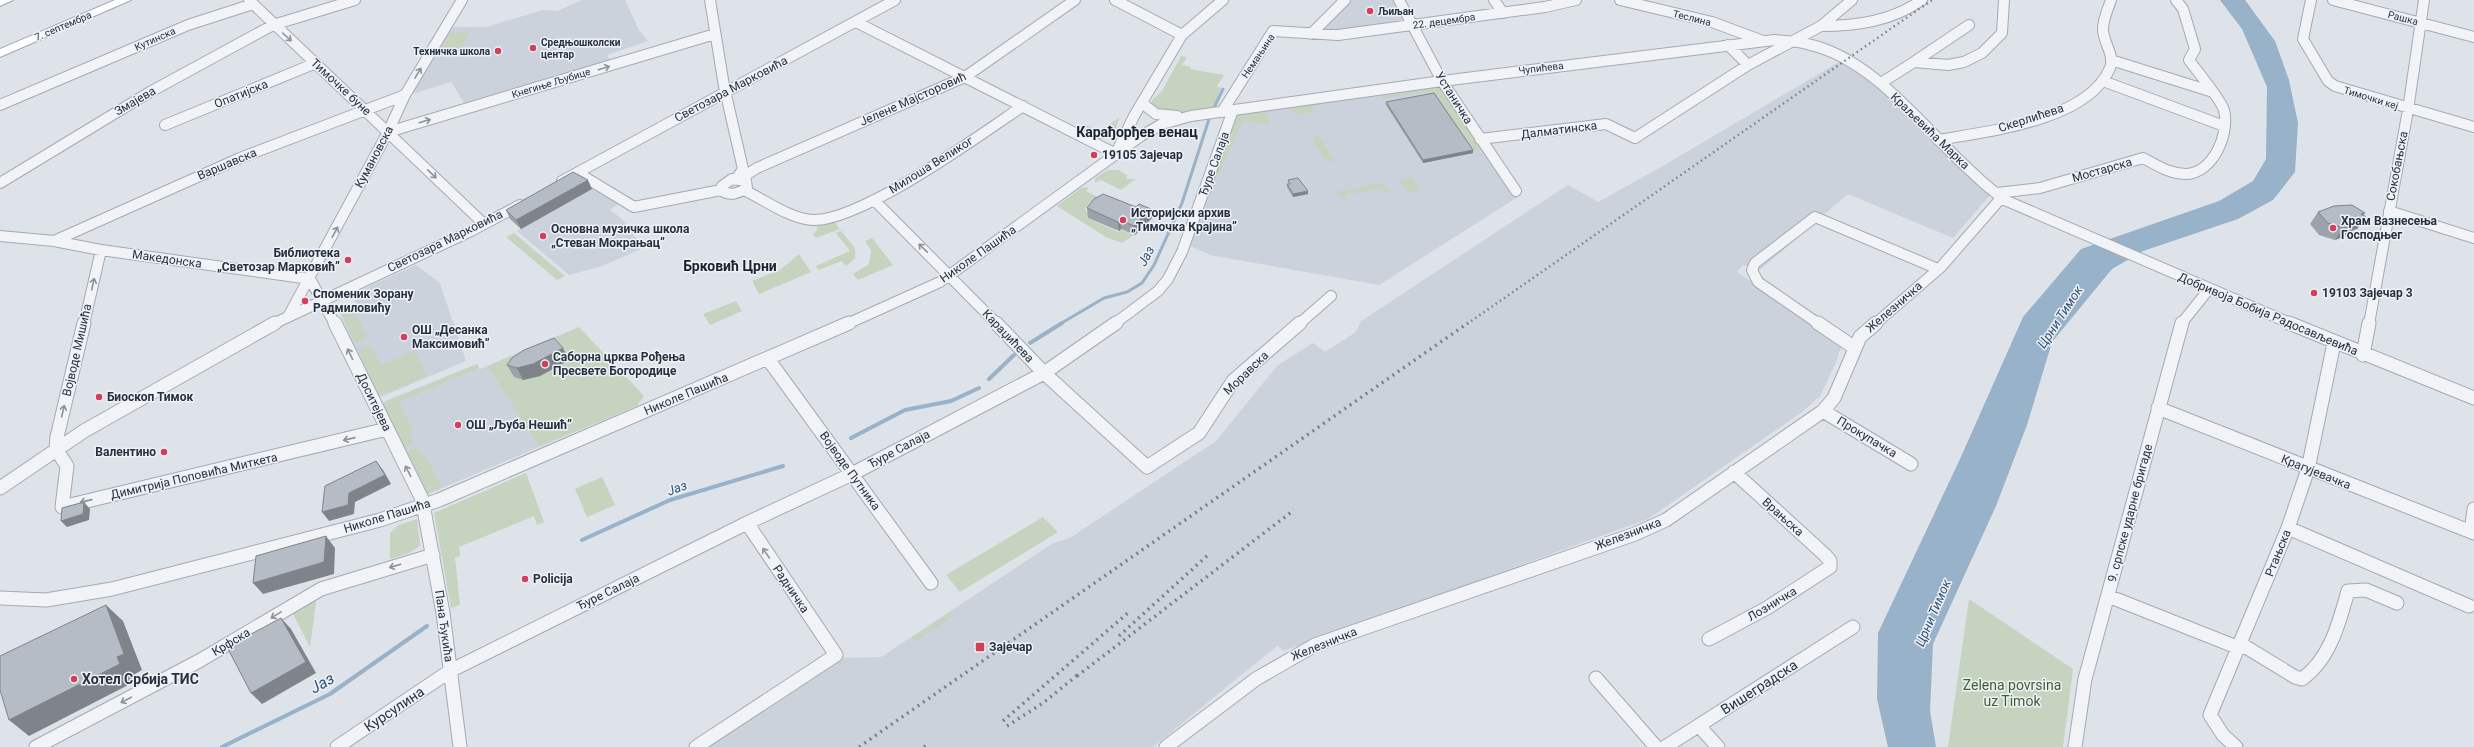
<svg xmlns="http://www.w3.org/2000/svg" width="2474" height="747" font-family="Roboto,sans-serif">
<rect width="100%" height="100%" fill="#dee3e9"/>
<path fill="#ccd2db" d="M582,0H625L639,30L648,41L607,55L611,62L467,107L451,82L412,94L450,27H486L543,10L557,11Z
M1349,0H1395L1408,22L1327,33L1320,31Z
M1839,62L1874,84L1991,194L1953,238L1848,194L1760,270L1743,265L1737,272L1842,343L1837,360L1820,396L1802,412L1648,519L1283,651L1277,646L1153,747H705L838,658L881,657L1053,543L1070,538L1216,441L1278,365L1313,343L1325,352L1356,332L1361,321L1568,185L1598,202L1661,167Z
M1444,84L1518,197L1379,285L1210,255L1190,246L1237,113Z
M592,189L618,204L610,210L622,219L643,248L602,266L569,275L517,231Z
M416,265L440,283L466,361L376,399L340,313L357,306L352,294Z
M477,364L480,369L487,366L539,447L426,495L380,403Z"/>
<path fill="#c5d3bf" d="M470,31L461,50L439,52L450,33Z
M1181,56L1187,57L1182,65L1191,67L1190,69L1224,75L1217,86L1221,88L1215,108C1204,111 1150,121 1152,100L1162,91Z
M1438,87L1441,89L1481,149L1473,151L1431,91L1383,99L1381,96Z
M1323,102L1327,104L1312,107L1314,112L1294,114L1289,107Z
M1266,109L1271,125L1243,121L1210,194H1206L1238,113Z
M1119,118L1114,135H1103L1105,139H1099L1078,128L1084,124L1099,131Z
M1319,136L1334,161L1326,162L1312,137Z
M1108,170H1118L1127,175L1126,179H1135L1121,190L1101,180L1095,183V178Z
M1412,177L1420,188L1411,193L1406,191L1399,181Z
M1383,183L1390,192L1386,193L1382,188L1345,195L1346,199L1344,200L1335,192Z
M1089,187L1086,191L1106,201L1112,197L1154,217L1089,205L1085,209L1089,215L1087,218L1118,232L1121,230L1134,235L1122,243L1106,237L1057,206L1081,188Z
M832,219L840,229L816,238L813,234L817,230V222Z
M841,231L855,248V258L846,266L842,261L819,270L816,266L850,251L836,233Z
M514,233L565,276L557,280L506,237Z
M872,238L893,265L858,280L853,274L869,264L871,251L865,241Z
M799,254L811,272L759,294L752,281L780,270Z
M736,301L742,311L710,325L703,314Z
M353,308L367,336L366,339L355,343L341,313Z
M579,327L644,396L637,406L539,447L487,366Z
M369,345L372,347L381,365L415,351L427,376L378,396L358,349Z
M477,364L479,368L399,402L413,431L410,433L414,443L404,447L382,404Z
M417,447L421,455L425,454L442,487L428,493L407,452Z
M526,473L544,522L537,525L534,516L459,547L460,556L455,558L460,605L451,608L434,513Z
M602,477L615,505L587,517L575,489Z
M1043,517L1058,532L960,592L946,575Z
M417,519L420,546L409,553L390,559V533L399,525Z
M317,595L310,647L291,610Z
M1969,599L2073,669L2063,747H1948Z
M950,613L954,616L915,642L912,638Z"/>
<path fill="#98b2ca" d="M2220,0H2245L2275,41L2289,80L2298,123L2295,172L2273,200L2238,219L2143,251L2112,269L2052,342L2027,425L1996,506L1933,644L1930,711L1936,747H1888L1877,699L1878,633L1960,459L2023,317L2081,249L2219,201L2253,181L2266,159L2267,87L2242,29Z"/>
<g fill="none" stroke-linecap="round" stroke-linejoin="round">
<path stroke="#98b2ca" stroke-width="3" d="M1212,112L1223,89
M1060,324L1104,298L1127,292L1142,283L1154,265L1182,203L1210,116"/>
<path stroke="#98b2ca" stroke-width="4" d="M1030,343L1062,323
M989,379L1014,355
M851,438L905,410L951,401L979,388
M582,540L670,500L783,466
M222,747L330,694L427,626"/>
<defs>
<path id="minor-far1" d="M249,0L484,224
M710,0L724,86L743,169L736,179
M1115,0L1182,35
M1399,0L1442,81L1516,191
M1494,0L1503,13
M1620,0L1712,22L1763,41
M2311,0L2303,39L2328,81L2335,86L2474,127
M2333,0L2474,37
M856,22L1116,154
M1821,26C1857,26 1892,21 1922,0
M1311,34L1345,0
M1728,45L1748,65
M2111,60L2213,92
M1914,62L1969,25
M2103,81L2224,126
M1881,83L1914,62L1948,65L1964,62L1982,53L2002,33L2004,0
M1142,103L1156,114L1177,116
M0,105L188,25L253,4
M1222,112L1273,31L1338,35L1545,7L1576,0
M165,125L316,63
M388,132L715,34
M1480,139L1606,124L1635,138L1748,65L1821,26L1852,0
M1938,140C1988,131 2088,121 2110,68C2115,54 2103,43 2103,29C2103,19 2108,9 2111,0
M1116,153L1134,116L1182,35L1223,0
M578,173L634,207L721,190
M732,179L746,181L747,188C738,193 730,197 721,190L722,186Z
M740,179L757,168L965,77L1075,0
M562,181L895,0
M0,183L150,92L273,25L355,0
M744,190C765,200 790,219 813,220C862,221 980,135 1023,106
M1997,193L2040,188L2143,158C2157,165 2169,174 2186,174C2213,173 2230,134 2224,110C2221,100 2197,71 2189,60L2195,49L2183,9L2176,0
M874,200L997,324
M2389,211L2474,238
M0,236L54,241L101,250L310,279L335,324
M54,241L240,158L405,95
M289,315L388,132L405,95L462,0
M84,324L101,250
M273,324L471,231L520,205
M847,324L940,282L1141,136L1162,124L1191,116L1442,81L1774,40C1785,41 1797,41 1807,44C1867,56 1917,119 1959,160C1974,174 1989,190 2007,201L2292,324
M1114,324L1158,291L1168,279L1182,252L1233,110
M1299,324L1331,296
M1819,324L1758,282L1752,270L1755,263L1815,217L1938,269
M1875,324L1941,267L2002,197
M2181,324L2209,289
M2369,324L2408,110L2424,0"/>
<path id="minor" d="M84,323L57,437L56,449L67,466L62,507L387,429
M335,323L422,499L443,613L460,747
M996,323L1044,373L1147,467L1199,433L1233,381L1300,323
M1818,323L1855,348
M2289,323L2474,398
M2363,355L2369,323
M768,359L931,583
M2158,408L2474,533
M1823,411L1911,464
M0,488L84,431L275,323
M2288,528L2469,606
M2471,532L2474,509
M2108,596L2239,648
M0,598L46,600L112,589L380,520L439,500L849,323
M1709,639L1767,608L1830,567V561L1825,555L1734,472
M2241,644L2295,677L2302,679C2330,659 2339,623 2348,591L2366,590L2397,603
M1596,678L1656,747
M1699,726L1718,747
M36,747L199,661L321,589L433,555
M337,747L450,671L747,523L852,474L1044,373L1116,323
M696,747L836,655L747,523
M1166,747L1256,679L1315,645L1635,534L1666,520L1823,411L1834,398L1860,337L1876,323
M1665,747L1853,627
M2075,747L2085,679L2182,323
M2236,747L2223,735L2210,715L2288,528L2308,469L2334,343"/>
<path id="major" d="M0,0H13L0,6Z
M115,0H131L0,57V49Z"/>
</defs>
<use href="#minor-far1" stroke="#a3aab3" stroke-width="12"/>
<use href="#minor" stroke="#a3aab3" stroke-width="15"/>
<use href="#major" stroke="#9da7b5" stroke-width="2"/>
<use href="#minor-far1" stroke="#f1f3f7" stroke-width="10"/>
<use href="#minor" stroke="#f1f3f7" stroke-width="13"/>
<use href="#major" fill="#fff" fill-rule="evenodd"/>
<path stroke="#778393" stroke-width="2.5" stroke-dasharray="1.5 3.5" stroke-linecap="butt" d="M1467,324L1932,0"/>
<path stroke="#778393" stroke-width="3.5" stroke-dasharray="2 4.5" stroke-linecap="butt" d="M1119,636L1209,554
M1077,676L1294,510
M1003,721L1129,612
M1007,726L1043,703L1080,673
M859,747L1468,323
M924,747L929,744"/>
</g>
<path fill="#9ca2aa" d="M1386,102L1473,153L1423,163L1386,105Z
M1288,180L1308,191V194L1293,197L1287,187V184H1289Z
M592,189L521,229L510,219L506,210Z
M1136,207L1151,209L1152,218L1135,235L1121,229L1119,231L1088,218L1087,208Z
M2318,212L2365,213L2363,215L2357,229L2353,230L2350,234L2335,240L2319,235L2310,224Z
M569,360L540,376L523,380L514,377L507,365Z"/>
<path fill="#7f848b" d="M1473,150V153L1423,163V160Z
M588,180L592,189L521,229L516,220Z
M1308,191V194L1293,197V194Z
M1151,209L1152,218L1135,235L1134,226Z
M2365,213L2360,219L2366,217L2357,229L2353,230L2350,234L2335,240L2344,228L2361,214Z
M1120,220L1121,229L1119,231L1118,222Z
M563,348L569,360L540,376L523,380L517,368Z
M376,461L383,470L391,484L355,502L354,514L329,521L322,512L349,493Z
M84,502L90,509L89,520L67,527L61,521Z
M326,536L335,548L334,574L263,594L253,583Z
M106,605L123,621L142,670L135,674L138,680L29,736L9,720L117,657Z
M281,618L291,629L316,673L262,704L251,693Z"/>
<path fill="#b5bcc6" stroke="#7f848b" d="M1434,93L1473,150L1423,160L1386,102Z
M573,172L588,180L516,220L506,210Z
M1298,178L1308,191L1293,194L1287,184H1290L1288,180Z
M1103,194L1136,207L1139,204L1151,209L1134,226L1120,220L1118,222L1087,208L1094,199Z
M2352,205L2365,213L2361,214L2366,217L2356,220L2359,222L2344,228L2328,223L2318,212L2334,206Z
M554,338L563,348L533,364L517,368L507,365L512,358L524,350Z
M376,461L385,475L349,493L348,505L322,512L325,486Z
M84,502L83,514L61,521L62,508Z
M326,536L324,562L253,583L256,556Z
M106,605L124,654L117,657L120,664L9,720L0,690V656Z
M281,618L306,662L251,693L227,647Z"/>
<defs><path id="oneway-shaft" d="M-6 0H5M1.5-3L5.5 0L1.5 3" fill="none" stroke-width="1.6" stroke-linecap="round" stroke-linejoin="round"/></defs>
<g stroke="#8c929c">
<use href="#oneway-shaft" transform="translate(287 37) rotate(42)"/>
<use href="#oneway-shaft" transform="translate(604 68) rotate(-17)"/>
<use href="#oneway-shaft" transform="translate(418 73) rotate(-59)"/>
<use href="#oneway-shaft" transform="translate(425 121) rotate(-17)"/>
<use href="#oneway-shaft" transform="translate(432 174) rotate(44)"/>
<use href="#oneway-shaft" transform="translate(335 232) rotate(-62)"/>
<use href="#oneway-shaft" transform="translate(923 248) rotate(-136)"/>
<use href="#oneway-shaft" transform="translate(93 284) rotate(-77)"/>
<use href="#oneway-shaft" transform="translate(350 354) rotate(-116)"/>
<use href="#oneway-shaft" transform="translate(63 411) rotate(-77)"/>
<use href="#oneway-shaft" transform="translate(349 439) rotate(167)"/>
<use href="#oneway-shaft" transform="translate(408 471) rotate(-117)"/>
<use href="#oneway-shaft" transform="translate(86 501) rotate(167)"/>
<use href="#oneway-shaft" transform="translate(766 553) rotate(-124)"/>
<use href="#oneway-shaft" transform="translate(395 566) rotate(164)"/>
<use href="#oneway-shaft" transform="translate(276 615) rotate(149)"/>
<use href="#oneway-shaft" transform="translate(126 700) rotate(152)"/>
</g>
<g fill="#d33e59" stroke="#eef2f6" stroke-width="1.5">
<circle cx="1370" cy="11" r="4"/>
<circle cx="533" cy="48" r="4"/>
<circle cx="498" cy="51" r="4"/>
<circle cx="1094" cy="155" r="4"/>
<circle cx="1123" cy="220" r="4"/>
<circle cx="2333" cy="228" r="4"/>
<circle cx="543" cy="236" r="4"/>
<circle cx="348" cy="260" r="4"/>
<circle cx="2314" cy="293" r="4"/>
<circle cx="305" cy="301" r="4"/>
<circle cx="404" cy="337" r="4"/>
<circle cx="545" cy="364" r="4"/>
<circle cx="99" cy="397" r="4"/>
<circle cx="458" cy="425" r="4"/>
<circle cx="164" cy="452" r="4"/>
<circle cx="525" cy="579" r="4"/>
<rect x="975" y="642" width="10" height="10" rx="2"/>
<circle cx="74" cy="679" r="4"/>
</g>
<g text-anchor="middle" dominant-baseline="central" stroke-width="3" stroke-linejoin="round" paint-order="stroke">
<g font-size="10" font-weight="bold" fill="#273140" stroke="#eef2f6" text-anchor="start">
<text x="1378" y="11">Љиљан</text>
<text x="541" y="42">Средњошколски<tspan x="541" dy="12">центар</tspan></text>
<text x="490" y="51" text-anchor="end">Техничка школа</text>
</g>
<g font-size="10" fill="#273140" stroke="#eef2f6">
<text transform="translate(1692 18) rotate(14)">Теслина</text>
<text transform="translate(2403 18) rotate(15)">Рашка</text>
<text transform="translate(1444 21) rotate(-8)">22. децембра</text>
<text transform="translate(63 26) rotate(-23)">7. септембра</text>
<text transform="translate(155 39) rotate(-24)">Кутинска</text>
<text transform="translate(1258 56) rotate(-56)">Немањина</text>
<text transform="translate(1541 68) rotate(-7)">Чупићева</text>
<text transform="translate(551 83) rotate(-17)">Кнегиње Љубице</text>
<text transform="translate(2371 98) rotate(17)">Тимочки кеј</text>
</g>
<g font-size="12" fill="#273140" stroke="#eef2f6">
<text transform="translate(341 87) rotate(43)">Тимочке буне</text>
<text transform="translate(731 89) rotate(-28)">Светозара Марковића</text>
<text transform="translate(241 94) rotate(-22)">Опатијска</text>
<text transform="translate(1454 98) rotate(58)">Устаничка</text>
<text transform="translate(913 99) rotate(-24)">Јелене Мајсторовић</text>
<text transform="translate(135 101) rotate(-30)">Змајева</text>
<text transform="translate(2031 118) rotate(-18)">Скерлићева</text>
<text transform="translate(1559 130) rotate(-7)">Далматинска</text>
<text transform="translate(1930 131) rotate(44)">Краљевића Марка</text>
<text transform="translate(374 157) rotate(-62)">Кумановска</text>
<text transform="translate(227 164) rotate(-23)">Варшавска</text>
<text transform="translate(1214 164) rotate(-70)">Ђуре Салаја</text>
<text transform="translate(931 165) rotate(-32)">Милоша Великог</text>
<text transform="translate(2397 166) rotate(-79)">Сокобањска</text>
<text transform="translate(2102 170) rotate(-16)">Мостарска</text>
<text transform="translate(445 241) rotate(-26)">Светозара Марковића</text>
<text transform="translate(978 254) rotate(-35)">Николе Пашића</text>
<text transform="translate(167 259) rotate(8)">Македонска</text>
<text transform="translate(1894 307) rotate(-41)">Железничка</text>
<text transform="translate(2268 314) rotate(23)">Добривоја Бобија Радосављевића</text>
<text transform="translate(1008 336) rotate(46)">Караџићева</text>
<text transform="translate(77 350) rotate(-77)">Војводе Мишића</text>
<text transform="translate(1246 373) rotate(-44)">Моравска</text>
<text transform="translate(686 394) rotate(-23)">Николе Пашића</text>
<text transform="translate(374 402) rotate(64)">Доситејева</text>
<text transform="translate(1867 437) rotate(31)">Прокупачка</text>
<text transform="translate(899 449) rotate(-28)">Ђуре Салаја</text>
<text transform="translate(850 471) rotate(54)">Војводе Путника</text>
<text transform="translate(2316 472) rotate(22)">Крагујевачка</text>
<text transform="translate(194 476) rotate(-13)">Димитрија Поповића Миткета</text>
<text transform="translate(2130 513) rotate(-75)">9. српске ударне бригаде</text>
<text transform="translate(387 516) rotate(-17)">Николе Пашића</text>
<text transform="translate(1783 517) rotate(42)">Врањска</text>
<text transform="translate(1628 534) rotate(-21)">Железничка</text>
<text transform="translate(2278 553) rotate(-68)">Ртањска</text>
<text transform="translate(791 589) rotate(56)">Радничка</text>
<text transform="translate(608 592) rotate(-26)">Ђуре Салаја</text>
<text transform="translate(1772 604) rotate(-31)">Лозничка</text>
<text transform="translate(444 626) rotate(82)">Пана Ђукића</text>
<text transform="translate(231 642) rotate(-31)">Крфска</text>
<text transform="translate(1324 644) rotate(-22)">Железничка</text>
</g>
<g font-size="12" font-weight="bold" fill="#273140" stroke="#eef2f6" text-anchor="start">
<text x="1102" y="155">19105 Зајечар</text>
<text x="1131" y="213">Историјски архив<tspan x="1131" dy="14">„Тимочка Крајина”</tspan></text>
<text x="2341" y="221">Храм Вазнесења<tspan x="2341" dy="14">Господњег</tspan></text>
<text x="551" y="229">Основна музичка школа<tspan x="551" dy="14">„Стеван Мокрањац”</tspan></text>
<text x="340" y="253" text-anchor="end">Библиотека<tspan x="340" dy="14">„Светозар Марковић”</tspan></text>
<text x="2322" y="293">19103 Зајечар 3</text>
<text x="313" y="294">Споменик Зорану<tspan x="313" dy="14">Радмиловићу</tspan></text>
<text x="412" y="330">ОШ „Десанка<tspan x="412" dy="14">Максимовић”</tspan></text>
<text x="553" y="357">Саборна црква Рођења<tspan x="553" dy="14">Пресвете Богородице</tspan></text>
<text x="107" y="397">Биоскоп Тимок</text>
<text x="466" y="425">ОШ „Љуба Нешић”</text>
<text x="156" y="452" text-anchor="end">Валентино</text>
<text x="533" y="579">Policija</text>
<text x="989" y="647">Зајечар</text>
</g>
<g font-size="13" font-style="italic" fill="#2f5176" stroke="#eef2f6">
<text transform="translate(1146 256) rotate(-62)">Јаз</text>
<text transform="translate(2060 317) rotate(-57)">Црни Тимок</text>
<text transform="translate(677 488) rotate(-20)">Јаз</text>
<text transform="translate(1933 613) rotate(-67)">Црни Тимок</text>
</g>
<g font-size="14" font-weight="bold" fill="#192231" stroke="#eef2f6">
<text x="1137" y="132">Карађорђев венац</text>
<text x="730" y="266">Брковић Црни</text>
</g>
<g font-size="14" font-weight="bold" fill="#273140" stroke="#eef2f6" text-anchor="start">
<text x="82" y="679">Хотел Србија ТИС</text>
</g>
<g font-size="14" fill="#3d5c34" stroke="#eef2f6">
<text x="2012" y="685">Zelena povrsina<tspan x="2012" dy="16">uz Timok</tspan></text>
</g>
<g font-size="14" fill="#273140" stroke="#eef2f6">
<text transform="translate(1759 687) rotate(-33)">Вишеградска</text>
<text transform="translate(394 709) rotate(-34)">Курсулина</text>
</g>
<g font-size="16" font-style="italic" fill="#2f5176" stroke="#eef2f6">
<text transform="translate(322 683) rotate(-30)">Јаз</text>
</g>
</g>
</svg>
